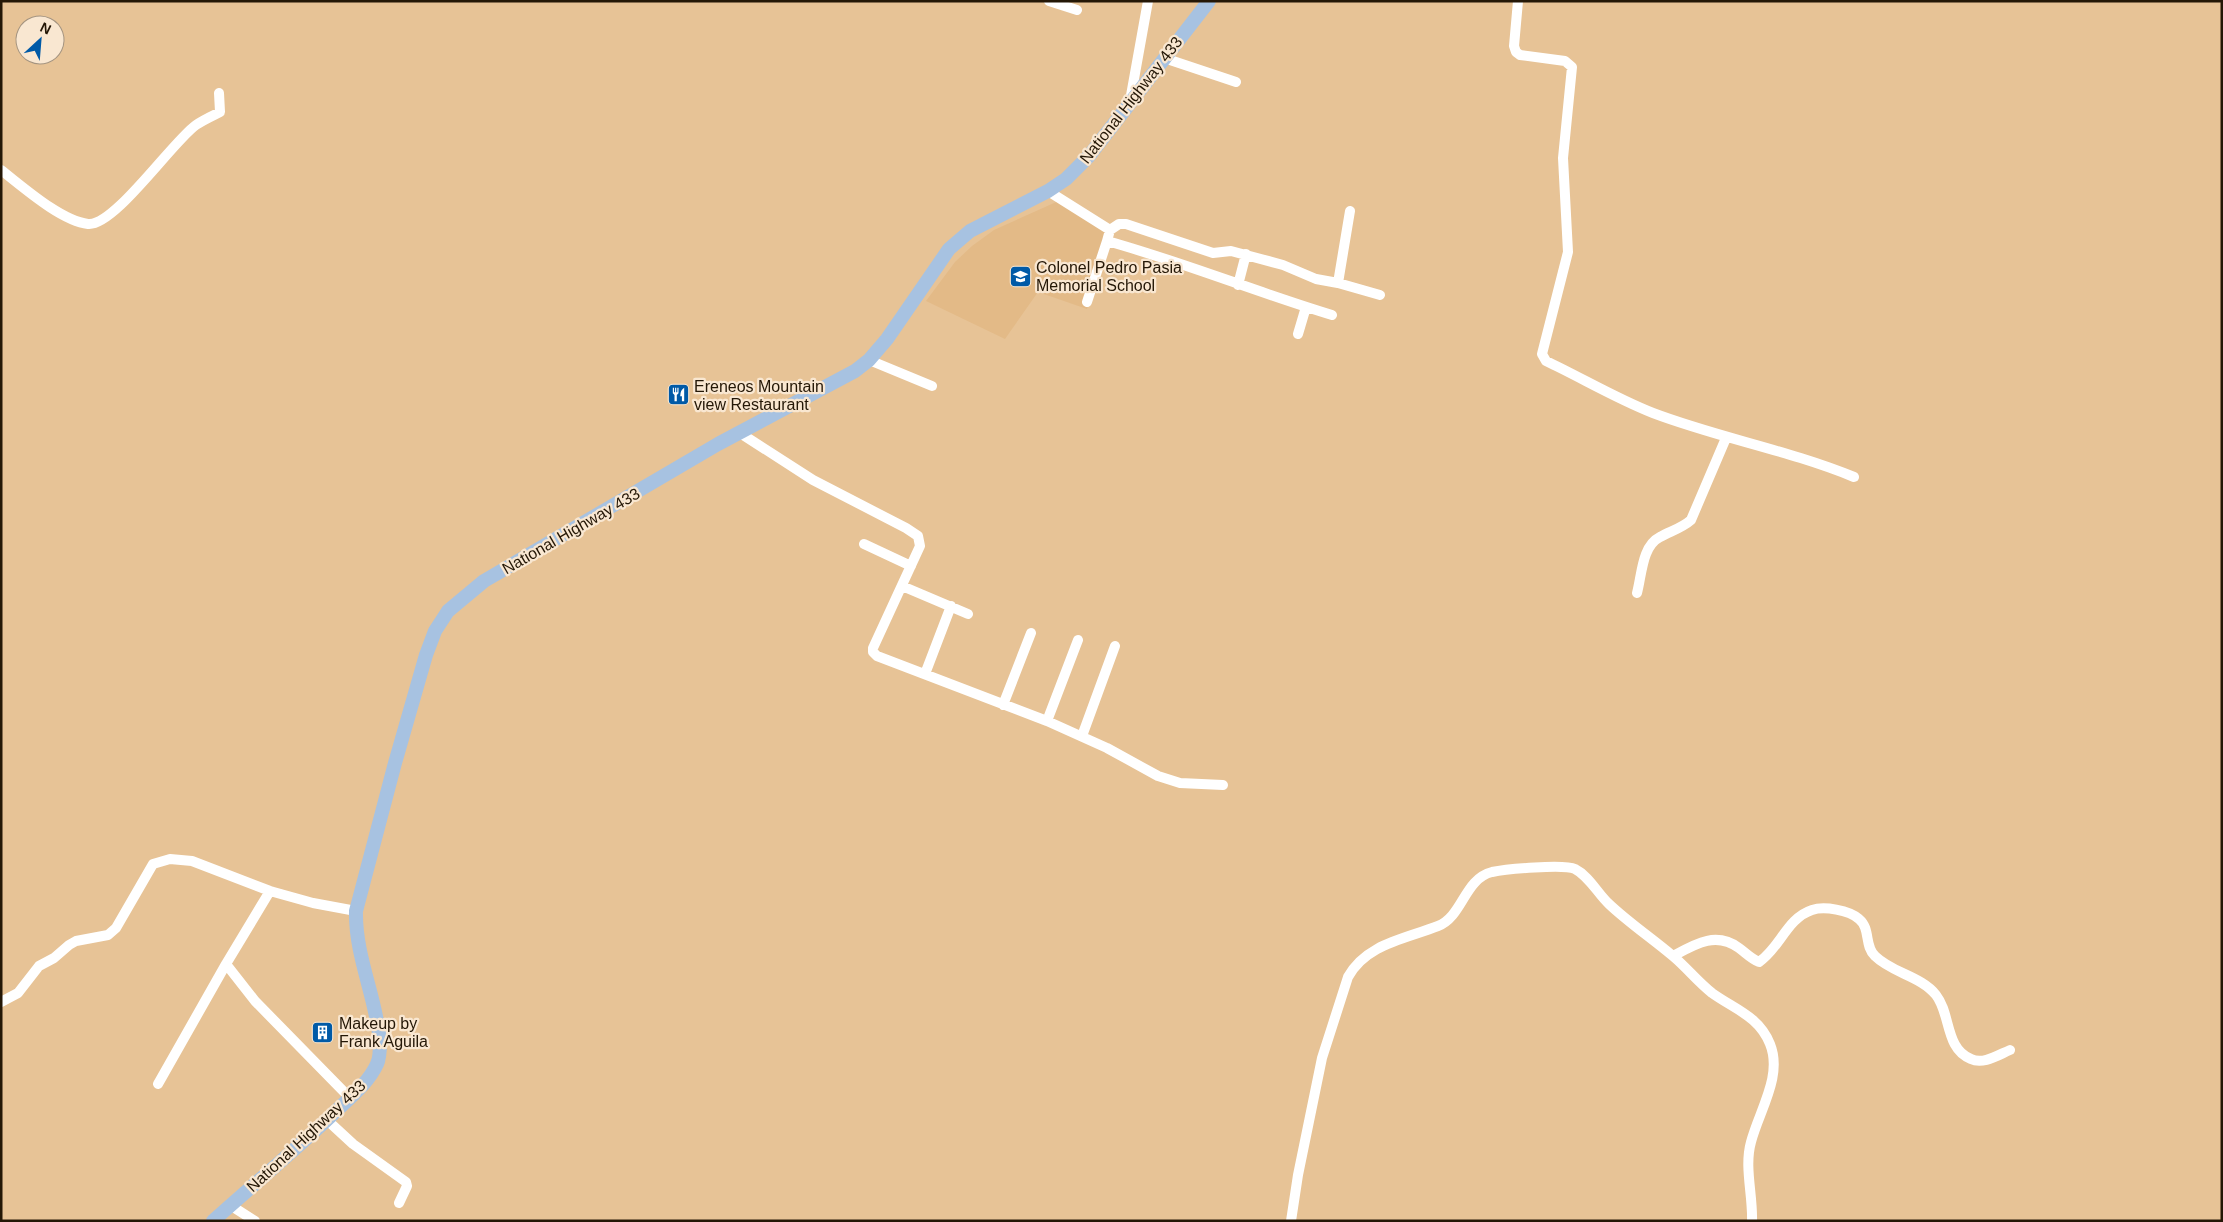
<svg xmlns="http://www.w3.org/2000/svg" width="2223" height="1222" font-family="Arial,sans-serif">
<rect width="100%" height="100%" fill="#e7c396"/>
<path fill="#e3ba87" d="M1063,199L1110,230L1087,309L1038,292L1005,339L926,301L955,262L972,246L994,230Z"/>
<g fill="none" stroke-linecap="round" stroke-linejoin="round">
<path stroke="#fff" stroke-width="10" d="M1049,1L1077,10
M1518,1L1514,46L1516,52L1520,55L1565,61L1572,67L1563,158L1568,252L1542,354L1546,361C1582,378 1617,399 1653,413C1719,438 1788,450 1854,477
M1164,58L1236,82
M1130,101L1148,1
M1,170C23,187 61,221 88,224C114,227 173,141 196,125C203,120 212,116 220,112L219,93
M1048,191L1110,230L1119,224H1126L1213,253L1231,251L1283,265L1316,279L1338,283L1350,211
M1110,230L1107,241C1183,262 1256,292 1332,315
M1338,283L1380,295
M1238,285L1246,254
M1087,302L1107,241
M1298,334L1306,307
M869,360L932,386
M740,433L813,480L906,528L918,536L920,546L873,648V652L877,656L1047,721L1107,748L1158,776L1180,783L1223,785
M864,544L911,566
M902,586L968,614
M1637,593C1642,574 1642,546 1660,537C1671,531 1682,528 1691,520L1726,438
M925,674L951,606
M1003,705L1031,633
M1047,721L1078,640
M1082,736L1115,646
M1673,956C1695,944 1716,931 1739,948C1746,953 1750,958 1759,962C1780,948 1787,918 1812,910C1824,906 1849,910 1859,919C1871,929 1864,946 1875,956C1892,973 1921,976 1936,995C1951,1014 1945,1049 1971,1059C1983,1065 1998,1055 2010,1050
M226,964L270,891
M1,1002L18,993L39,966L54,958L69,945L76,941L108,935L116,928L153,864L170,859L192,861L270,891L313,903L356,911
M158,1084L226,964L255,1001L350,1098
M327,1120L353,1144L406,1182L407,1186L399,1203
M230,1205L255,1221
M1291,1221L1298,1175L1322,1058L1348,977C1366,944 1405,939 1438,926C1463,916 1464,879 1492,872C1506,869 1564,864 1575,869C1589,876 1598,894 1609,904C1629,923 1653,939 1674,957C1687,968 1698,982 1712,993C1734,1009 1759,1016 1770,1044C1783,1076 1759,1111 1751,1142C1744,1167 1753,1195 1752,1221"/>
<path stroke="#a7c2e1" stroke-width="14" d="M213,1221C253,1185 294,1151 332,1115C348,1099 368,1084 377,1064C380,1058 380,1048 380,1041C376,997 355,956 356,911L395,763L426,655L435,631L448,611L484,581L718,444L855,371L869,360L887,339L949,249L970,231L1048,191L1066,179L1089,156L1209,1"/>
</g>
<defs>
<symbol id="school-square" viewBox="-11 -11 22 22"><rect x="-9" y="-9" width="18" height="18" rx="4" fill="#005aa7" stroke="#f9e7d1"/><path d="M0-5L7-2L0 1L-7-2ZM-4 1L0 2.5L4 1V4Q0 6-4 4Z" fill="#fff"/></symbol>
<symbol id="restaurant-square" viewBox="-11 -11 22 22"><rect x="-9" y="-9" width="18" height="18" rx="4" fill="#005aa7" stroke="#f9e7d1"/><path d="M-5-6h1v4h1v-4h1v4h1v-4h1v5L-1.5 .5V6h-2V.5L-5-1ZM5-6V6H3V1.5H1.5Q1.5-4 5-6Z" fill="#fff"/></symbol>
<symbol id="building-square" viewBox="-11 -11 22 22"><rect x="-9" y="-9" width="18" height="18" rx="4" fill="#005aa7" stroke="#f9e7d1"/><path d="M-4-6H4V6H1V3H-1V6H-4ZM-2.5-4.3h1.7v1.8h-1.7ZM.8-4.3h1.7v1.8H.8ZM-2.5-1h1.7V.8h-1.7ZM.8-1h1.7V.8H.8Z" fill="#fff"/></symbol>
</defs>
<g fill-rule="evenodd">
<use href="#school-square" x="1008" y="264" width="25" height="25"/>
<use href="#restaurant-square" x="666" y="382" width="25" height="25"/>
<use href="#building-square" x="310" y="1020" width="25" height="25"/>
</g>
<g text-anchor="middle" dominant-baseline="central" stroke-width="4.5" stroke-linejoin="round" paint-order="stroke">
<g font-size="16" fill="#241706" stroke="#f9e7d1">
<text transform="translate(1131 100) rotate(-52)">National Highway 433</text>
<text transform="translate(571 531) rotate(-30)">National Highway 433</text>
<text transform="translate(306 1136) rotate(-43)">National Highway 433</text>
</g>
<g font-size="16" fill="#241706" stroke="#f9e7d1" text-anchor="start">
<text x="1036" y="267">Colonel Pedro Pasia<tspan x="1036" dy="18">Memorial School</tspan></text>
<text x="694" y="386">Ereneos Mountain<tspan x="694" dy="18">view Restaurant</tspan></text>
<text x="339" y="1023">Makeup by<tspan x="339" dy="18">Frank Aguila</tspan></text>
</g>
</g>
<rect width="2223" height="1222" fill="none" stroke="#241706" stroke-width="5"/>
<g transform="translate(40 40) rotate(26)"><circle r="24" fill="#f9e7d1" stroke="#a49480"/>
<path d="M0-4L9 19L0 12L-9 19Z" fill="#005aa7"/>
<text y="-8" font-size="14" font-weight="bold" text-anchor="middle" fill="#241706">N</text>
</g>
</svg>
